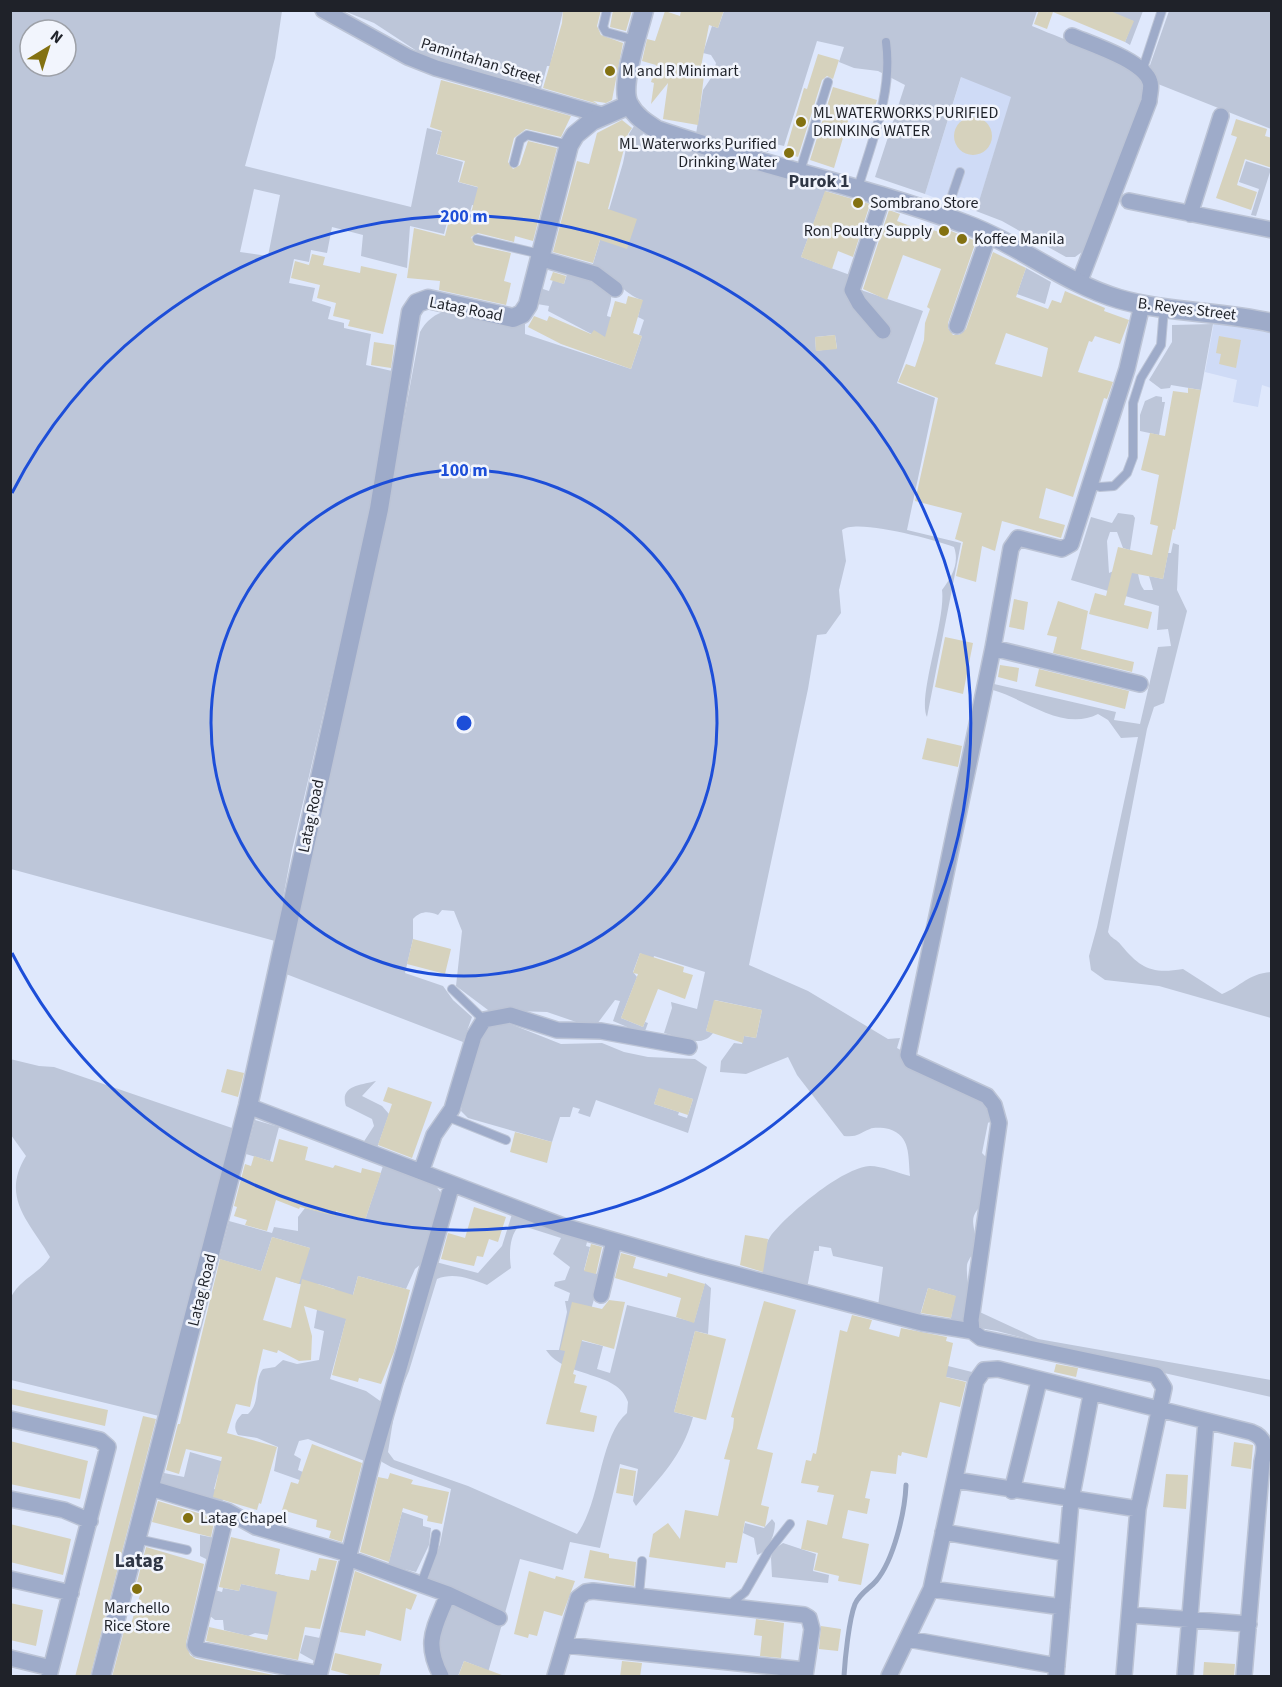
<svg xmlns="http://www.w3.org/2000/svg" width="1282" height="1687" font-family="'Source Sans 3',sans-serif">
<rect width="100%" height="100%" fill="#dfe8fc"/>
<path fill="#cfdbf6" d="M977,26L1030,39L976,211L958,207V201L944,197L941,200L925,194Z
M1214,322L1271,330V388L1262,385L1258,407L1233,402L1237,380L1205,372Z"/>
<path fill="#bdc6d9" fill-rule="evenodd" d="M11,11H282L275,58L245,166L411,207L427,128L442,132L436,154L463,162L458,182L480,188L494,211L472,205L469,216L450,211L444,234L410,226L407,268L361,256L363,235L332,227L327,253L311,250L309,262L294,259L289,283L315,288L312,301L331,307L328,319L344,323V328L371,334L366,365L392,371L370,511L292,850L275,941L11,869ZM30,30H66V66H30ZM254,189L280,195L268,256L240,252Z
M344,11H563L550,66H547L541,89L426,57L374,23Z
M724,11H1037L1032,26C1072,43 1110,54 1145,81L1146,90L1086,249L1075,257H1066L1002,221L976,211L1011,97L961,77L925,194L875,177L905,85L878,71L854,68L839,62L844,47L817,41L784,146L771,143L768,152L696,134L703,90L713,75L716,63L711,55L703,53L712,26L718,28Z
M1108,11H1143L1130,45L1125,42L1133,21Z
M1169,11H1271V129L1158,84L1149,68Z
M634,126L643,133L641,143L653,144L655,140L723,161L827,187L801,257L850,275L855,288L923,311L897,383L935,398L907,530L961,543L927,717C917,698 946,620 942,590C951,578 960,564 954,547C935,540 857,518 842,530L846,561L839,590L841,613L826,634L817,635L808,689L749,965L808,991L888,1039L900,1038L897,1048L929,1066L992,1091L995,1117L988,1123L982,1153L987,1158L985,1170L993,1184L990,1199C962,1218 978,1224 975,1248C974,1254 968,1259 967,1265C966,1276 970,1296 971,1308L1038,1339L1271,1380V1397L1115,1362L997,1331L950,1323L955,1296L928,1288L920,1315L878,1306L883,1267L833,1256L831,1248L819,1246V1251H814L807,1288L762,1277C764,1266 763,1246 770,1237C786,1215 843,1167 870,1166C882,1166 898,1173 910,1176C908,1156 911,1136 889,1129C884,1128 874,1127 870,1129C857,1134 859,1137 844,1136L797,1075L788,1057L746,1074L720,1072L721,1061L734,1043L742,1044L744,1036L756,1038L762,1010L715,1000L706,1031L713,1033C702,1049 680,1037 664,1033L672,1008L671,1002L697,1009L705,972L654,956L653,960L640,953L633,972L637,977L621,1018L643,1027L645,1022L648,1023L644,1034L613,1021L620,1001L615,1000L597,1024L585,1025L547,1012L488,1010L456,986L462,931L454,911L442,910L438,915C428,911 421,911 413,919V939L405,973L443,986L453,1000L472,1017L463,1042L286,974L387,511L420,332C426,321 435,313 448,311L509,325L525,320V334L631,369L642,336L639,335L644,320L638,317L642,300C623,294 615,276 592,267L623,163L629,134ZM835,335L837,348L816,351L815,337Z
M1246,161L1271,169L1256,216L1251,215L1259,189L1239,182Z
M1026,268L1051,282L1045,304L1017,294Z
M568,271C579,273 608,283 611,296C612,301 608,310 607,316L627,322L622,350L548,311L549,306L537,304L540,288L549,291L553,280L564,284Z
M1213,324L1201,390L1171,385L1170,388L1161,389L1149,380L1172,342V325Z
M1156,396L1162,397V402H1165L1159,435L1140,431V415L1145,401Z
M1118,513L1133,515L1135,518L1130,550L1123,548L1117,532H1110L1107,541L1109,573L1134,562C1140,572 1137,581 1144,590H1153L1149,576L1163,579L1168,553H1171L1173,543L1179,545L1177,590L1187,611L1164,703L1154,707L1147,729L1108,932C1111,939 1117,939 1121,945C1141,969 1152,974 1183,969L1222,994C1242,986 1247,974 1271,972V1018L1159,986L1105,980L1091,970L1089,956L1097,927L1138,737L1121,738L1108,720L1098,714C1063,732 1025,699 993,690L994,684L1116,712L1114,720L1140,724L1158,647L1171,646L1168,629L1157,630L1159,606L1071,580L1091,517L1112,523Z
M508,1023L561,1044L602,1043L624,1052L648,1057L695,1059L707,1067L688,1133L596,1100L590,1117L578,1113L580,1109L573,1107L570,1117H560L552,1142L468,1118L461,1111L462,1105L476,1045L488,1027ZM659,1089L693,1099L687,1118L678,1115L679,1112L654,1104Z
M10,1059L39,1066L54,1067L232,1128L159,1416L11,1380C11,1365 7,1307 11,1297C20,1279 40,1273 50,1257C30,1222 0,1198 26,1156L11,1135Z
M376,1081L362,1096L382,1106L389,1114L377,1148L361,1146L374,1126L372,1119L346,1106C339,1085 362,1085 376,1081Z
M255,1120L279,1127L270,1161L246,1154Z
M383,1166L435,1185L442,1194L422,1263L415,1269L406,1289L358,1276L330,1379L366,1391L383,1403L367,1462L308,1439L299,1441L294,1455L301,1459L298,1470L313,1476L311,1484L274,1471L278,1447L257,1438L238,1435C233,1427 235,1421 242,1414H248C262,1402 253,1381 263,1369L275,1367L283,1360L297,1364L319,1360L324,1331L314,1328L317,1310L335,1289L318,1284L316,1289L290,1281L310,1248L272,1237L261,1271L219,1259L229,1221L272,1233L274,1227L298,1231V1217L305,1208C327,1214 345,1214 365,1220Z
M513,1211L588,1238L586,1246L590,1247L584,1270L601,1275L582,1341L603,1346L597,1369L610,1373L627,1305L694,1322L705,1283L711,1288L708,1334L695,1331L674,1412L693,1417C682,1457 661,1476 636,1506L633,1501L638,1469L620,1464L600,1548L570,1542L563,1570L520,1559L505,1613L427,1580L440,1544L451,1489L391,1467L382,1462L378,1457L432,1261L478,1273L502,1246ZM520,1225L561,1238L553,1254L570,1267L565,1280L555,1282L554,1286L570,1293L568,1301H565L567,1312L559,1350H546C565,1379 618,1370 628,1402L627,1413C599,1437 601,1502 577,1534L468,1486L394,1460L388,1452L396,1402L409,1371L437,1279C454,1272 471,1279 487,1285L511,1268C509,1254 509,1235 520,1225Z
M948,1366L972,1372L969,1382L907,1368Z
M190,1452L231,1464L228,1476L218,1474L214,1489L225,1492L222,1503L160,1487L164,1473L184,1477Z
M402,1512L423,1519V1526L431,1528L429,1545L416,1572L388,1565Z
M772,1519L775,1523C775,1535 768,1552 757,1555L754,1538L743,1533L745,1523L764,1528Z
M200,1535L215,1538L210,1561L200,1556Z
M783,1543L816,1554L813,1571L829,1575L828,1583L772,1577L771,1558L773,1550Z
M278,1574L286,1576L268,1635L255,1633L248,1636L224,1630L223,1620H215L210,1616L211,1589L222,1592L223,1588L239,1591L241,1584L259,1588L262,1575L277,1578Z
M451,1600L502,1624L487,1676L482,1668L464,1661L458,1676H445L435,1637Z
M305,1635L325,1639L316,1662L300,1653Z"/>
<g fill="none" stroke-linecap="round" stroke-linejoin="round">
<path stroke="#9aa7c2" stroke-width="5" d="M844,1676C845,1659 849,1619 855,1604C860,1593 869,1589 876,1581C894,1560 905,1511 906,1485"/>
</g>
<path fill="#d6d2bd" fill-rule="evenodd" d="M563,10H601L597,26L601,35L623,43L612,100L606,103L593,101L598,104L543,88L562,23Z
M613,10H632L626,31L610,27Z
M681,10H724L718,28L709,25L701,67H705L698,125L663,119L668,83L651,104L654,83L651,82L656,65L642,61L647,39L655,41L665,11L680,16Z
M1039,10H1108L1134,21L1125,42L1053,12L1047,29L1034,24Z
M818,54L839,60L833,79L827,76L822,80L798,157L785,153L804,88L807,89Z
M441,80L571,116L561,137L526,129L514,138L508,162L513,169L520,165L528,141L557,148L533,241L515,236L514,242L478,233L471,237L475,245L511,253L504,281L511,283L506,305L439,290L440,281L407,278L414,228L445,236L451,212L470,217L478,187L459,182L465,161L437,154L442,131L430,127Z
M833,87L877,100L872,117L851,111L834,168L810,160Z
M954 136a19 19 0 1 1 38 0a19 19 0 1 1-38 0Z
M1236,119L1267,129L1265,136L1272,138V168L1245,159L1237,185L1257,192L1251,210L1216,198L1237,137L1231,135Z
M622,120L632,128L628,134L608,209L637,219L627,249L600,240L593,263L553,252L577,161L589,164L597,133Z
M825,191L870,204L853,257L838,251L832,269L801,257Z
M889,210L900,214L897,221L929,233L930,229L939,232L941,227L976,241L948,323V328L953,335H959L966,329L993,252L1026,268L1016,297L1048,309L1052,300L1061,303L1065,291L1105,308L1104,311L1129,320L1120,344L1095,336L1092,342L1089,341L1078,372L1113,382L1107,399L1104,398L1073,497L1046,488L1039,518L1065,525L1061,538L1002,521L995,551L982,546L976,582L956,576L963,542L955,539L962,513L915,501L938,398L898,382L906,364L915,367L924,340L925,323L930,309L927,307L941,269L903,255L887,300L863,289ZM1006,333L1048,348L1042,377L995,364Z
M312,254L325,257L323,265L360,273L361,266L397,274L383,334L348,326L350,320L333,316L336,303L317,298L320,285L291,278L295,261L309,265Z
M553,272L566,276L564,284L550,280Z
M628,296L643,300L633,333L642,336L631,369L561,344L528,327L534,316L547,321L549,316L591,334L594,330L605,337L615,301L626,304Z
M835,335L837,349L816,351L815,337Z
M1219,336L1241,340L1236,368L1219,364L1221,354L1216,353Z
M374,342L394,345L391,368L371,365Z
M1188,388L1201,390L1175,530L1173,529L1163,579L1132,573L1124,605L1152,612L1148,629L1089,614L1095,593L1106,596L1118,547L1152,555L1158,526L1150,524L1159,475L1141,470L1150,433L1165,436L1173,391L1188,393Z
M1014,599L1028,602L1024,630L1009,627Z
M1058,601L1088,611L1081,649L1134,662L1132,672L1053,653L1057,637L1047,635Z
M945,637L973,643L963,694L935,687Z
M1000,665L1019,668L1017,682L998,677Z
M1039,669L1129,691L1125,709L1035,686Z
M927,738L962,746L958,767L922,759Z
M413,939L451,949L445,974L407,964Z
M640,953L684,967L683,972L693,975L685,999L658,989L643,1027L621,1018L638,974L633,973Z
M714,1000L762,1010L756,1038L744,1036L743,1043L706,1031Z
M227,1069L244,1073L238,1097L221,1092Z
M388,1087L432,1102L412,1158L378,1145L392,1104L383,1101Z
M659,1088L693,1099L688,1115L654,1104Z
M515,1132L552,1142L547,1163L510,1152Z
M279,1139L308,1147L305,1160L333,1168L335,1165L361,1173L362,1168L381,1173L365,1220L336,1211L335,1216L300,1207L299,1209L276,1200L267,1231L245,1225L247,1220L234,1216L237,1207L234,1206L245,1164L251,1166L254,1156L273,1162Z
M474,1207L506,1217L498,1242L489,1239L483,1257L477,1256L474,1266L441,1259L448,1233L465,1238Z
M745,1235L768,1239L763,1272L740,1265Z
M272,1237L310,1248L299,1284L276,1277L263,1320L291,1328L302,1279L353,1295L358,1276L410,1290L394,1352L381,1384L359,1378L358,1382L332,1375L346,1319L304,1306L312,1336L311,1360L299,1361L278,1350L277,1353L263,1349L250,1407L236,1404L227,1433L277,1447L261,1504L259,1503L257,1510L213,1497L222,1457L186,1449L179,1474L166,1470L178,1424H180L220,1259L261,1271Z
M591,1244L602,1247L596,1274L584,1271Z
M621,1253L636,1257L633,1268L667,1277L668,1273L705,1284L694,1323L676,1317L681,1298L615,1278Z
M928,1288L956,1296L951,1318L921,1313Z
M609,1300L625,1302L614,1349L582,1340L573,1374L576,1375L574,1383L587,1386L580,1412L597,1416L594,1432L546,1424L565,1351L560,1350L572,1302L602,1309Z
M764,1301L796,1310L757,1449L773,1453L761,1505L769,1507L765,1527L745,1521L737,1563L726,1562L725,1568L649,1557L653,1534L668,1523L680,1539L685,1510L718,1516L730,1460L724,1459L733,1428L734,1418L731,1417Z
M852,1315L872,1320L869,1329L899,1337L901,1328L947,1337L946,1341L953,1343L946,1377L966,1382L960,1407L940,1402L927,1458L902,1452L901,1456L898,1455L896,1474L871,1471L865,1498L870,1499L867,1514L848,1510L842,1538L869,1544L861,1585L838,1581L839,1576L814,1570L818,1553L801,1549L807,1520L827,1525L834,1495L817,1492L819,1486L801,1483L806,1460L811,1461L813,1453L816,1454L840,1330L847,1332Z
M695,1331L726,1339L706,1420L674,1412Z
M1056,1364L1078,1368L1076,1377L1054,1372Z
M10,1388L108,1410L105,1426L10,1404Z
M143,1416L156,1419L90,1677H75Z
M10,1441L88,1461L80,1499L10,1484Z
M1234,1442L1253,1445L1251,1469L1231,1466Z
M312,1444L362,1463L342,1542L329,1538L331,1531L316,1527L317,1520L282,1510L291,1482L298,1484Z
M620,1468L636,1471L633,1496L616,1493Z
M390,1473L413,1480L411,1484L449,1492L442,1524L427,1521L428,1516L403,1508L389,1562L360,1552L378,1477L388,1479Z
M1166,1474L1188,1475L1186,1509L1163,1507Z
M158,1501L215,1518L211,1537L152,1522Z
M10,1524L71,1539L63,1575L10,1562Z
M231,1537L280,1549L275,1574L309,1580L311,1570L316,1571L319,1558L337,1561L320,1629L305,1627L298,1660L206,1641L209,1627L267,1640L277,1592L241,1584L239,1591L219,1587Z
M146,1547L204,1564L186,1643L190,1655L196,1659L283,1677H112L126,1623L131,1624L140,1595L134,1594Z
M590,1550L609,1554V1558L636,1562L634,1586L584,1578Z
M355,1571L417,1595L411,1610L406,1608L401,1641L366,1630L365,1636L340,1632Z
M529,1571L555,1579L556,1576L575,1581L562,1616L544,1611L537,1636L529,1634L528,1638L514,1634Z
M10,1603L43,1610L36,1646L10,1640Z
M756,1619L784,1623L781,1658L760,1656L762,1636L754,1635Z
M821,1626L841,1629L838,1651L819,1649Z
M335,1653L382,1664L379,1677H357L331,1670Z
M464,1661L502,1675V1677H458Z
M622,1661L642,1663L640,1677H620Z
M1204,1662L1235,1664L1234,1677H1203Z"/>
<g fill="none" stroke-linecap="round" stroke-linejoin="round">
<defs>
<path id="service" d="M607,10L603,27L606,32L635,40
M1146,73L1144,65L1162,10
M514,163L520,140L527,135L569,145
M800,171L828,82
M858,188C872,140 893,92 886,42
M945,216L960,172
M477,239L540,254
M1089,484L1100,487L1114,486L1127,473L1133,457V403L1141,378L1161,345L1164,308
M452,989L484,1020
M446,1116L506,1140
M137,1539L187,1550
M421,1584L433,1552L436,1534
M639,1595L642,1561
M729,1605L745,1592L768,1552L790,1524"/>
<path id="minor" d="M323,10L408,57L436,68L602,115
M1072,36C1091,44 1144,61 1150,82C1152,87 1149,95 1149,101L1079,283
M1129,201L1272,230
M1190,214L1221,116
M539,258L595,274L615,289
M957,326L989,234
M883,331L859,303L852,290L883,196
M993,648L1140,684
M248,1106L563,1226L703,1266L922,1323L972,1331
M421,1172L434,1135L452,1109L474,1036L484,1020L510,1015L557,1030L601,1031L689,1047
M601,1295L614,1241
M10,1419L100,1440L108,1447L49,1676
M955,1480L1138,1509
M150,1488L227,1511L256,1527L349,1554
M1012,1491L1039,1381
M10,1499L64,1510L90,1521
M227,1511L195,1645L198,1649L319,1674
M943,1532L1065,1553
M348,1558L448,1594L499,1618
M10,1579L71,1593
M931,1589L1062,1607
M1130,1615L1249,1624
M908,1639L1057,1666
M565,1645L805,1670
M10,1658L51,1668
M319,1676L372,1462L452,1184
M441,1676C423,1641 435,1628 448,1594
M555,1676L578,1598L586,1592L593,1591L804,1615L809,1618L812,1629L805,1676
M889,1676L931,1589L976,1381L984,1370L998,1369L1251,1432C1267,1438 1265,1448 1262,1462L1244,1676
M1056,1676L1071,1500L1091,1395
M1124,1676L1138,1509L1164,1388L1156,1375L981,1338L972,1331L971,1320L999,1123L994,1105L987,1096L911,1061L908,1055L993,648L1011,548L1018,538L1062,549L1071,544L1127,369L1142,305
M1185,1676L1206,1422"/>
<path id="tertiary" d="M644,10C639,31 619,86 629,104C635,116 646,123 657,130C758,165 864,186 965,224C1019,244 1064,283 1119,299C1167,313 1221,311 1272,323
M101,1676L248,1106L379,509L411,312L417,303L428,299L513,318L522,314L528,305L569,145L575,135L592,121L629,105"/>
</defs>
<use href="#service" stroke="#bcc4d6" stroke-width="10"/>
<use href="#minor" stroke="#bcc4d6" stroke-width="18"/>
<use href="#tertiary" stroke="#bcc4d6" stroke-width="21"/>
<use href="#service" stroke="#9eabc9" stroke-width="8"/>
<use href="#minor" stroke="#9eabc9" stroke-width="15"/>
<use href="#tertiary" stroke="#9eabc9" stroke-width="18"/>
</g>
<g fill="none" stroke="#1d4ed8" stroke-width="3">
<circle cx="464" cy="723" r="253"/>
<path d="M12 493A507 507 0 1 1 12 953"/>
</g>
<g fill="#837111" stroke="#f2f5fd" stroke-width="2">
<circle cx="610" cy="71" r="6"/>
<circle cx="801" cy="122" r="6"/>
<circle cx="789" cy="153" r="6"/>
<circle cx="858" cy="203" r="6"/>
<circle cx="944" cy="231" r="6"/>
<circle cx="962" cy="239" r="6"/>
<circle cx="188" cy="1518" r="6"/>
<circle cx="137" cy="1589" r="6"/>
</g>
<g text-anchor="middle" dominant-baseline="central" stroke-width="5" stroke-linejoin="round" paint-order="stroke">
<g font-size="16" fill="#1f2229" stroke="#f2f5fd">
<text transform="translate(481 61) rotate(17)">Pamintahan Street</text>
<text transform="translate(466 309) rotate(11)">Latag Road</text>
<text transform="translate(1187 309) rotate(7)">B. Reyes Street</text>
<text transform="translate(311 816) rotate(-78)">Latag Road</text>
<text transform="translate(202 1290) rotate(-76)">Latag Road</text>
</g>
<g font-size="16" fill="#1f2229" stroke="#f2f5fd" text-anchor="start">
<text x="622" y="71">M and R Minimart</text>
<text x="813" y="113">ML WATERWORKS PURIFIED<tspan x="813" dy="18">DRINKING WATER</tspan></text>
<text x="777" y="144" text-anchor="end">ML Waterworks Purified<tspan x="777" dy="18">Drinking Water</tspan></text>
<text x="870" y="203">Sombrano Store</text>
<text x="932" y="231" text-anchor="end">Ron Poultry Supply</text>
<text x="974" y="239">Koffee Manila</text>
<text x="200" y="1518">Latag Chapel</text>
<text x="137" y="1608" text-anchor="middle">Marchello<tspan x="137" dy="18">Rice Store</tspan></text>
</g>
<g font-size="18" font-weight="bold" fill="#2f3645" stroke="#f2f5fd">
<text x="819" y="181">Purok 1</text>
</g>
<g font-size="20" font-weight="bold" fill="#2f3645" stroke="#f2f5fd">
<text x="139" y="1561">Latag</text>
</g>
</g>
<circle cx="464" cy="723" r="9" fill="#1d4ed8" stroke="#f2f5fd" stroke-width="3"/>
<g font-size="18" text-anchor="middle" font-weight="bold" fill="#1d4ed8" stroke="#f2f5fd" stroke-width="5" stroke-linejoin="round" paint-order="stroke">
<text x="464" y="222">200 m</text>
<text x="464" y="476">100 m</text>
</g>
<rect width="1282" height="1687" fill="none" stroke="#1f2229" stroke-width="24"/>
<g transform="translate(48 48) rotate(38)"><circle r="28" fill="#f2f5fd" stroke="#9ea1a8" stroke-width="1.5"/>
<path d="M0-4.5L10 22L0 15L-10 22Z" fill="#837111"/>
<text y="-9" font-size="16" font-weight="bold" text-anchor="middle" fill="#1f2229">N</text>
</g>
</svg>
